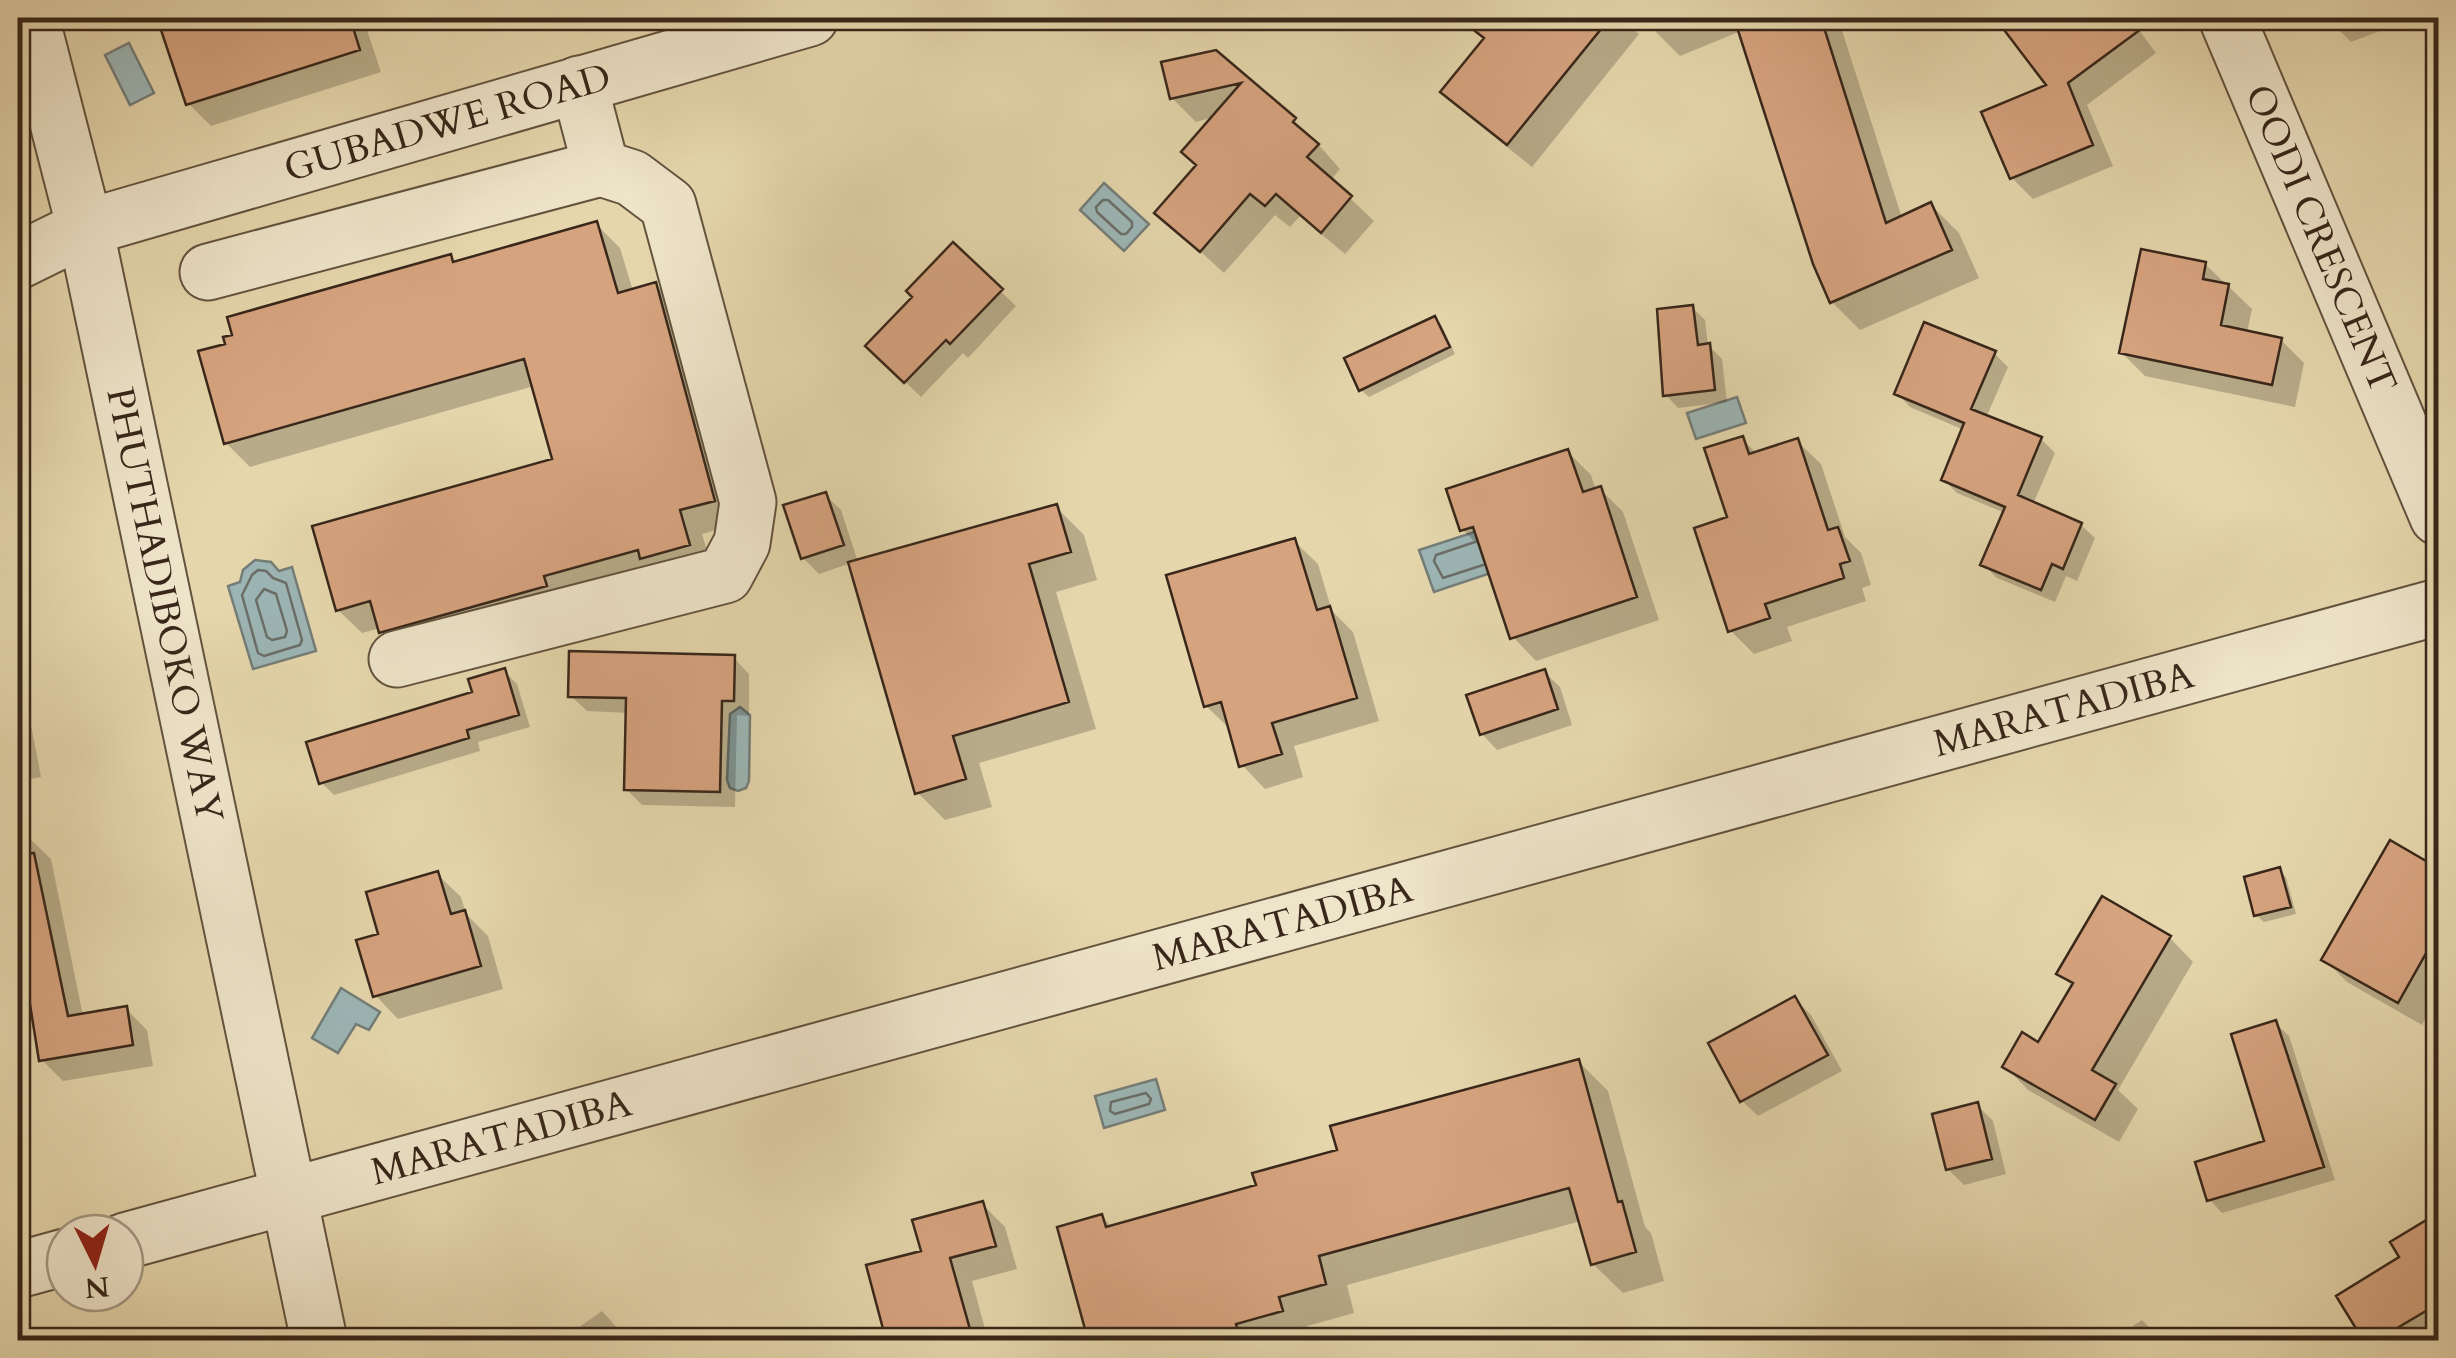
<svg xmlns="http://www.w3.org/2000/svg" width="2456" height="1358" font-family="Cardo,serif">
<rect width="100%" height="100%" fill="#e5d6ac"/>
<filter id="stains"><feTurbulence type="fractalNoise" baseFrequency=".002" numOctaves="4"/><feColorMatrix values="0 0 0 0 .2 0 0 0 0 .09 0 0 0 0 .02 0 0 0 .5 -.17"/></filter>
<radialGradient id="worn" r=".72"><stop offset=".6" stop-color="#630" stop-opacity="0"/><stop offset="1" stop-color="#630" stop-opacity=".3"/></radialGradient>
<path fill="#9cb6b6" stroke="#747d78" stroke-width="2.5" d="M129,43L154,93L130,105L105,55Z
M1104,183L1149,224L1124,251L1080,210Z
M1737,397L1746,423L1696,439L1687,413Z
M1502,523L1515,565L1434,592L1419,550Z
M255,560L271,562L279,571L292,567L316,651L253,669L228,586L240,582L243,570Z
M740,707L750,715L749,781L746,788L738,791L730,788L727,780L730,714Z
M341,988L380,1012L369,1030L356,1024L338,1053L312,1038Z
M1156,1079L1165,1110L1104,1128L1095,1096Z"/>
<path fill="#0003" d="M160,18H363L381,72L211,126L189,104Z
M534,18H581L540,23Z
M1461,18H1623L1639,34L1532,167L1467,115L1444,92L1485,41Z
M1648,18H1838L1902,218L1931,205L1959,233L1979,278L1860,330L1832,302L1741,31L1680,56L1652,28Z
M1998,18H2130L2156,53L2087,105L2113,166L2033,199L2012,178L2050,86Z
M2327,18H2414L2351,42Z
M1215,52L1317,143L1340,169L1331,180L1374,221L1345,254L1300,216L1290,227L1275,215L1224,273L1158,213L1198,166L1214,117L1196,122L1172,98Z
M596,224L620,248L633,291L656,285L679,309L737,524L702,534L712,568L404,655L380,628L362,633L338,610L556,460L534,386L250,467L226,443L228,345L450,257L457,263Z
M953,246L1016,306L968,358L963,353L921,397L868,346L915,297Z
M2205,264L2252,309L2247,333L2281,340L2304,363L2295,407L2145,376L2122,353Z
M1692,307L1705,320L1708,345L1722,359L1727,402L1678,408L1666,395Z
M1435,319L1442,326L1455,354L1369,397L1361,390Z
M1994,353L2008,367L1986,418L2041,439L2055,453L2033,504L2081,525L2095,538L2077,581L2066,576L2055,602L1997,578L1983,564L2005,513L1957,493L1944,480L1964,430L1910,407L1897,393Z
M1742,439L1757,454L1797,441L1821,464L1845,537L1861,553L1871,585L1862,588L1866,601L1787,627L1792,641L1754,654L1731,631L1730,519Z
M1568,452L1591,475L1596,490L1600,489L1623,512L1659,620L1536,661L1513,637L1483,550L1463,530Z
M825,495L841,510L858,562L1056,507L1084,535L1097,580L1056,592L1096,729L979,763L992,807L945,820L917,792L851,563L819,574L803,558Z
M1294,541L1318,564L1332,611L1353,632L1379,721L1294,746L1303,777L1265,789L1242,765L1230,729L1206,706Z
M18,583L27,631L18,633Z
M18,657L41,777L18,781Z
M734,658L749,674V716L737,715L735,807L642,805L626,789L628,713L587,711L571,696Z
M504,671L517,684L530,727L478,742L480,751L334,795L321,782L475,694Z
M1544,672L1560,687L1572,725L1497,750L1482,734Z
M29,838L51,859L83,1016L126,1009L147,1030L153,1066L63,1081L41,1059L31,996L18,999V841Z
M2391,844L2438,871V995L2422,1025L2347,982L2324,959Z
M2279,870L2286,877L2296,914L2264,922L2256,915Z
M437,874L461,897L466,914L488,936L503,989L398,1019L375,995L381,936Z
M2103,900L2170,938L2193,962L2118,1090L2138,1109L2119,1142L2028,1090L2005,1066L2039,1045L2073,987L2059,973Z
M1795,999L1811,1015L1842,1071L1758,1116L1742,1101Z
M2275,1023L2289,1036L2335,1180L2222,1213L2209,1199L2267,1143Z
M1578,1061L1608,1091L1645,1227L1651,1233L1664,1281L1623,1293L1593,1264L1581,1221L1347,1285L1354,1313L1307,1326L1310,1340H1091L1060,1229L1102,1217L1112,1227L1259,1187L1340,1152Z
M1977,1105L1993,1121L2006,1174L1964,1185L1948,1169Z
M982,1204L1005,1227L1017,1269L972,1281L988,1340H889L869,1267L924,1253Z
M2438,1216V1340H2366L2340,1297L2403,1258L2393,1243Z
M602,1311L628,1340H561Z
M2142,1320L2161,1340H2112Z"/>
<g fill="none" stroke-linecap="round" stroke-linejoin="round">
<path stroke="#6a6e68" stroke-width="2.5" d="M1103,200H1108L1132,222V227L1126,234H1121L1097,212L1096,207Z
M1475,542L1436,555L1434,561L1443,578L1483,565
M258,570L266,571L273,578L286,583L302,640L300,645L264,656L258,653L242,595L252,575Z
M264,589L276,594L287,631L285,637L272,640L267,637L256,600Z
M1146,1093L1151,1099L1149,1104L1115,1114L1110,1111L1111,1102Z"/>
</g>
<path fill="#d6a37f" stroke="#38271a" stroke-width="2.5" d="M157,18H350L360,50L186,105Z
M1458,18H1610L1507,145L1440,92L1484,38Z
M1734,18H1821L1886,223L1931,202L1952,250L1830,303L1813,264Z
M1995,18H2156L2068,83L2093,145L2010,179L1981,112L2046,85Z
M1216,50L1296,118L1293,122L1319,144L1307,157L1352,196L1321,233L1276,194L1265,206L1250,194L1200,252L1154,213L1196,165L1181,152L1241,83L1170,99L1161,62Z
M597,221L618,293L656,282L715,501L680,510L690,545L640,559L638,550L544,576L547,586L379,633L370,601L336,611L312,526L552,459L524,359L224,444L198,351L225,344L223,337L232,335L227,317L451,254L453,262Z
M953,242L1003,289L950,344L946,340L904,383L865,346L912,297L906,291Z
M2141,249L2206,262L2203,279L2229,284L2221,325L2282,338L2272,385L2119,353Z
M1693,305L1698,345L1710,343L1715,390L1663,396L1657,309Z
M1435,316L1450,347L1359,391L1344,358Z
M1924,322L1996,351L1971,409L2042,437L2018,495L2082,523L2063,569L2052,564L2041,590L1980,565L2005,507L1941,480L1964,423L1894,394Z
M1743,436L1749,454L1798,438L1828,530L1838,527L1850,561L1840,564L1844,578L1765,604L1770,618L1728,632L1694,528L1727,517L1704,448Z
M1568,449L1583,492L1601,486L1637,597L1510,639L1473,527L1460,531L1446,489Z
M826,492L844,545L801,559L783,505Z
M1057,504L1071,552L1029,564L1069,702L953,736L966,779L915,794L848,562Z
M1295,538L1317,610L1330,606L1357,698L1272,723L1282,754L1239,767L1221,702L1204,707L1166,575Z
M569,651L735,655L734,701H722L720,792L624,790L626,698L568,697Z
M505,668L519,715L467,730L469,738L319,784L306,742L472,692L468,679Z
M1545,669L1558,709L1480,735L1466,695Z
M2390,840L2438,868V932L2398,1003L2321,960Z
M34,853L68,1016L127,1006L133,1045L39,1061L25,973L18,974V855Z
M2280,867L2291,907L2254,916L2244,877Z
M438,871L451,914L465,910L481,966L373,997L356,940L378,934L366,892Z
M2102,896L2171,936L2092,1070L2116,1084L2095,1120L2002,1067L2022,1032L2038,1042L2073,983L2056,974Z
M1795,996L1828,1055L1740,1102L1708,1043Z
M2276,1020L2324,1167L2207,1201L2195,1162L2264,1141L2231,1034Z
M1579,1059L1618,1202L1622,1201L1636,1252L1591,1265L1569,1188L1319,1256L1326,1284L1279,1297L1283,1311L1236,1324L1241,1340H1088L1057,1227L1102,1214L1106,1227L1256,1185L1252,1173L1337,1150L1330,1126Z
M1978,1102L1992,1159L1946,1170L1932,1114Z
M983,1201L996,1246L950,1258L973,1340H886L866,1265L921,1251L912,1220Z
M2438,1213V1319L2431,1308L2377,1340H2363L2336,1296L2399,1257L2390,1242Z"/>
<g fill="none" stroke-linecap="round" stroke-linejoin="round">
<defs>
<g id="minor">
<path id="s1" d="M31,18L85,228L319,1340"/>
<path id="s2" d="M2227,18L2438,517"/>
<path id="s3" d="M18,261L85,228L810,18"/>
<path d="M208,272L601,168"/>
<path d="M397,659L725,575L742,543L748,502L668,205L632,178L601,168L579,84"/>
<path id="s4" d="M125,1241L2438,607"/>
<path d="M18,1270L65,1257"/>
</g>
</defs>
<use href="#minor" stroke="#63533e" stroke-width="59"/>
<use href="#minor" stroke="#eee4c9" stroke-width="55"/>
</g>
<g text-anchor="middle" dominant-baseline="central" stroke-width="8" stroke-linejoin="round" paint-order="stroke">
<g font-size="38" fill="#38271a" stroke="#eee4c9">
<text stroke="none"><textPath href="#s3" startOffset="452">GUBADWE ROAD</textPath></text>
<text stroke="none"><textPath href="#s2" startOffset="240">OODI CRESCENT</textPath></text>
<text stroke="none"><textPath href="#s1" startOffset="602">PHUTHADIBOKO WAY</textPath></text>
<text stroke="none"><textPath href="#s4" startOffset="2010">MARATADIBA</textPath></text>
<text stroke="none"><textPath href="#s4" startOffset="1200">MARATADIBA</textPath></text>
<text stroke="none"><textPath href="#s4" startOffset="390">MARATADIBA</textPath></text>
</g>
</g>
<rect width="2456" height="1358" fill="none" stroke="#e5d6ac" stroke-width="60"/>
<rect x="20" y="20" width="2416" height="1318" fill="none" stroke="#38271a" stroke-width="5"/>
<rect x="30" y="30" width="2396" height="1298" fill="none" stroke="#38271a" stroke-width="2.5"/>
<g transform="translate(95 1263) rotate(175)"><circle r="48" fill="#eee4c9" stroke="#a59883" stroke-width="2.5"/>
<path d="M0-8L18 38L0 25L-18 38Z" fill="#8f2418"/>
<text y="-15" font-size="28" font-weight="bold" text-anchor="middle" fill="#38271a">N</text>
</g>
<rect width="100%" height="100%" filter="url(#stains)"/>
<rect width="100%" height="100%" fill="url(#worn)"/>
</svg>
